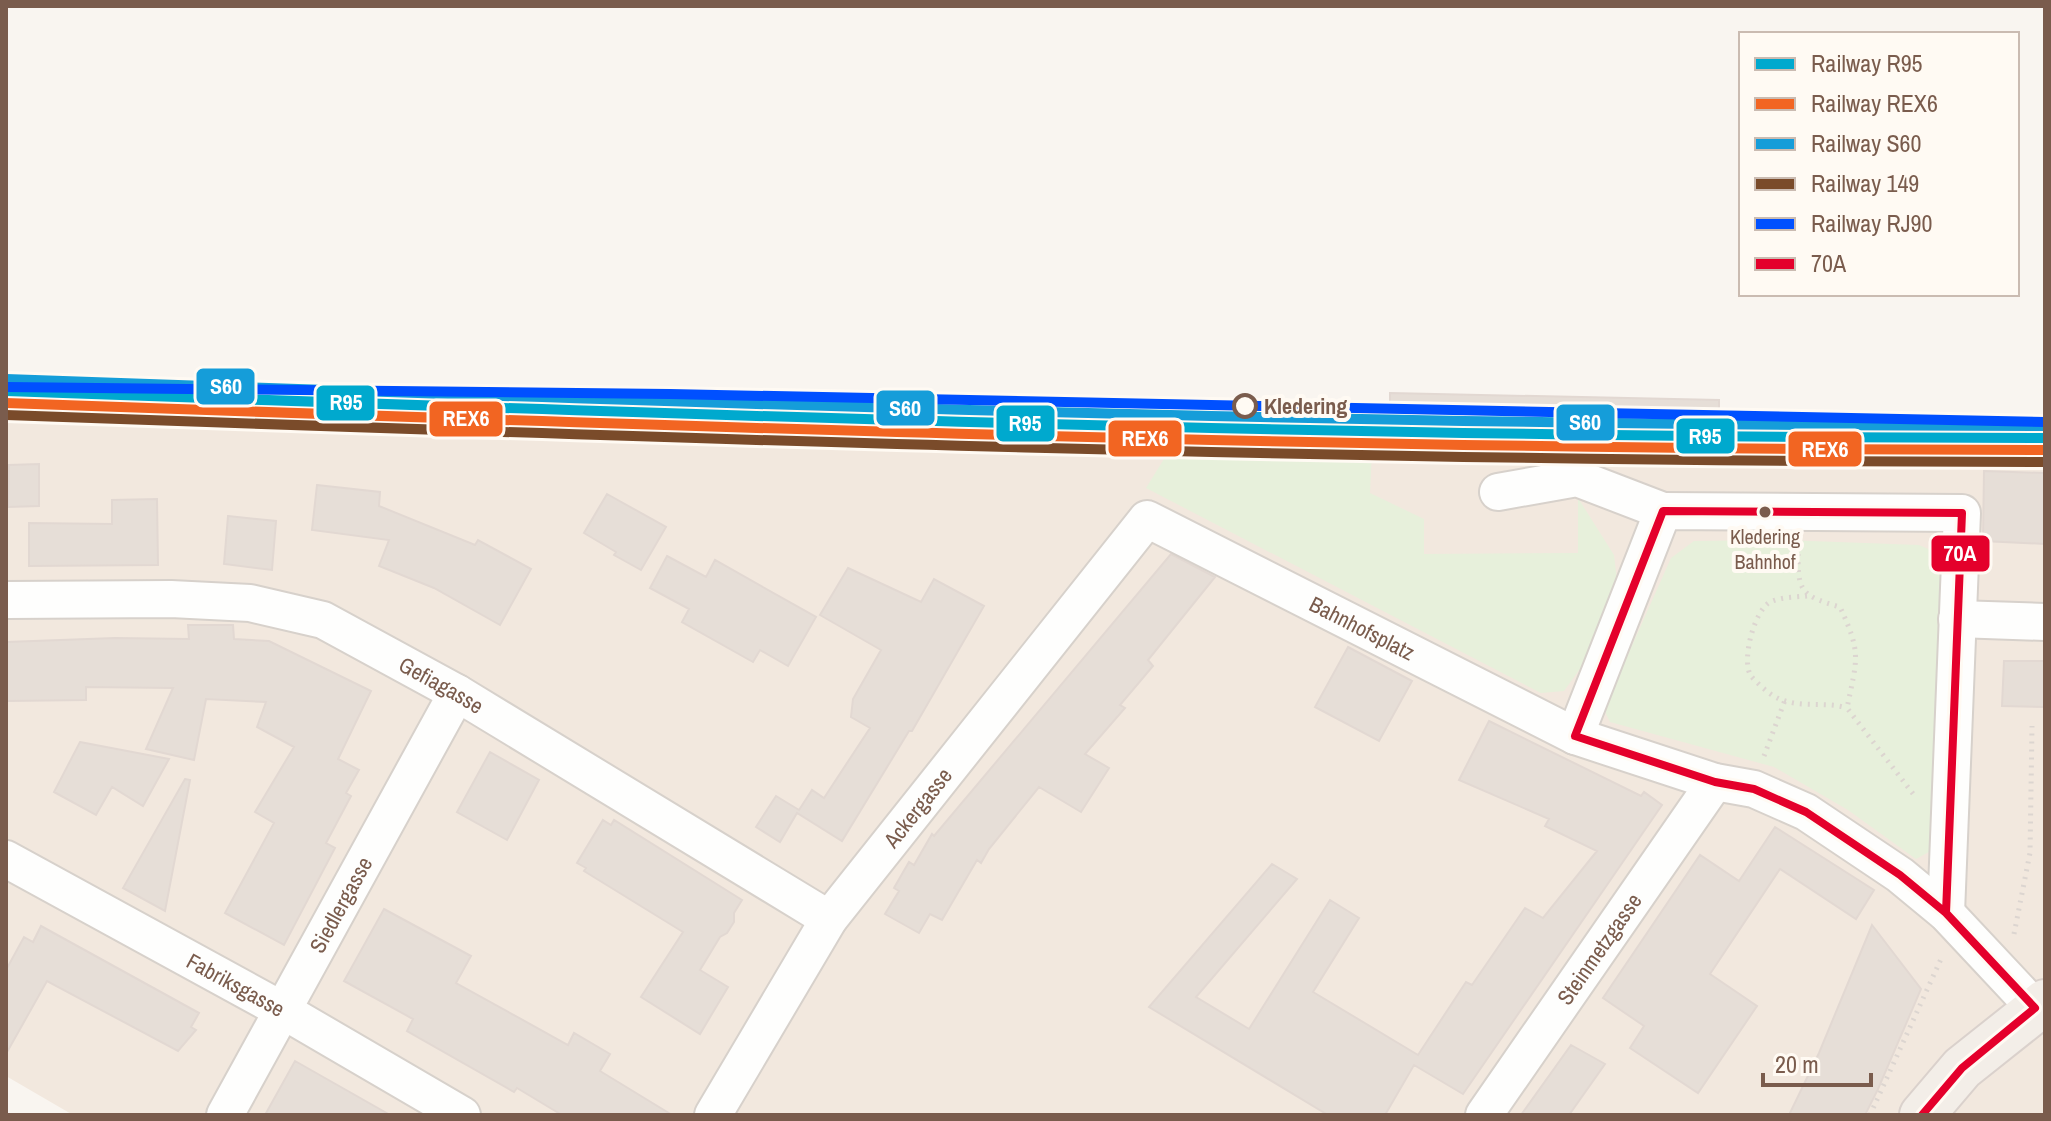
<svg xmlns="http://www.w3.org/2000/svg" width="2051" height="1121" font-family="'Archivo Narrow',sans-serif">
<rect width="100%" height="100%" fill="#f9f5f0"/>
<path fill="#f2e8de" d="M6,417L1496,455L1812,459L2045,458V1115H73L6,1076Z"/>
<path fill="#e7f0db" d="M1172,446L1372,451L1370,493L1424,519V554L1578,553V498L1614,555L1618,588L1582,666L1564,691L1541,693L1146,488Z
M1783,540L1919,545L1940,554L1946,576L1938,847L1916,859L1848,810L1774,767L1610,722L1606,714V704L1671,558L1694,541Z"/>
<path fill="#e6ded7" stroke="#e2d8d2" stroke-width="2" d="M1390,393L1719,400V429L1390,424Z
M39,464V506L8,507L9,465Z
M1984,471L2045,473V544L1983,541Z
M317,485L380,492L379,506L475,545L478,540L531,569L500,625L434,588L379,566L389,540L312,530Z
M607,494L666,527L641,570L614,555L616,552L584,533Z
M157,499L158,565L29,566V523L112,524V500Z
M228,516L276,521L272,570L224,564Z
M1171,554L1215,577L1148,660L1153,666L1120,705L1125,708L1085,754L1109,768L1081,812L1039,787L989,849L981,863L977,860L942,920L930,914L919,933L885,914L899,891L894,888L909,862L914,865L932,834L934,836Z
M667,556L706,577L715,560L816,617L788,666L760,650L753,662L682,622L689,609L650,588Z
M848,568L921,602L934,579L984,606L912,731H909L842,841L797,813L780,842L756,827L776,796L799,810L812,790L824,798L870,728L851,717L853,699L881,650L820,615Z
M188,625H233L234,639L269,641L371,691L338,759L359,770L346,793L351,796L326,843L335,848L284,945L225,913L274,823L255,812L294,747L257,727L266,702L206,699L194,760L146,749L173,688L86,687V700L7,701V642L115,638L189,639Z
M1348,647L1412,681L1379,741L1315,707Z
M2004,661H2045V707L2002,706Z
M1489,721L1641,796L1644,792L1662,805L1463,1094L1414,1065L1385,1115H1328L1149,1007L1272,864L1297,879L1196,997L1249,1029L1330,900L1359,918L1313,992L1418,1055L1466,982L1472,985L1525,908L1543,918L1597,851L1545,826L1549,819L1459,780Z
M80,742L169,759L143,806L112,787L96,815L54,792Z
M490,752L539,780L507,840L457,812Z
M185,779L190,780L165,911L123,888Z
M603,820L611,825L614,820L742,900L734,913V922L727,933L720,937L700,970L728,987L700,1034L641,997L683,932L584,871L586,868L577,863Z
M1775,827L1874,890L1856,919L1780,869L1710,974L1757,1006L1698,1093L1630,1048L1644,1026L1603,998L1700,855L1739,881Z
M384,909L471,956L456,983L568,1045L574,1033L610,1054L600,1071L672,1115H562L517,1088L514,1092L407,1031L413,1019L344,981Z
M1872,925L1921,989L1878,1089L1865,1115H1789L1819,1053Z
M41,926L199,1013L191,1027L196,1030L178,1051L47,981L6,1054V970L24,937L33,942Z
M1571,1045L1605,1064L1569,1115H1521Z
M295,1061L390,1115H265Z"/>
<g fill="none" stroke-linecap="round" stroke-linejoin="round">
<defs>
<g id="minor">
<path d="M1498,492L1577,478L1663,511"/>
<path id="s1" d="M6,600L171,599L250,603L323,620L457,693L829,919"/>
<path d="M1957,619L2045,622"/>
<path d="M1575,736L1663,511L1962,513L1946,913"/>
<path id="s2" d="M6,859L282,1010L462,1115"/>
<path id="s3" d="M225,1115L457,693"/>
<path id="s4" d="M713,1115L829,919L1147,519L1575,736L1715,782L1754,789L1806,812L1900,875L1946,913L2035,1008"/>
<path id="s5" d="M1484,1115L1715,782"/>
</g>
<path id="major" d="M1922,1115L1962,1068L2045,1002"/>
</defs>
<use href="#minor" stroke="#d7d1cb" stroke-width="40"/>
<use href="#major" stroke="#dad1cc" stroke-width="48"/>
<path stroke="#dcd5d0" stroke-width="5" stroke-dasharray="2 6" stroke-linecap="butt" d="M1798,546C1798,589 1797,595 1840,607C1862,654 1857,659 1847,708L1914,795
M1807,596C1795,597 1781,597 1770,602C1754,611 1741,661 1751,676C1755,681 1764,689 1769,693C1794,711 1822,700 1847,708
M1764,756L1785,700
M2014,934L2030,853L2032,726
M1870,1115L1941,959"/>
<use href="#minor" stroke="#fefefd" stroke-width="36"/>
<use href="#major" stroke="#f3eee8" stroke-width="44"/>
<defs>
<path id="bus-1" d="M1663,511L1962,513L1946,913L1900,875L1806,812L1754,789L1715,782L1575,736Z
M1946,913L2035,1008
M1922,1115L1962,1068L2035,1008"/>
</defs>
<use href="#bus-1" stroke="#fffaf3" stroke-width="14"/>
<use href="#bus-1" stroke="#e4002b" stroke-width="8"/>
<defs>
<path id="rail-1" d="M6,391C685,415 1365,438 2045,438"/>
<path id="rail-2" d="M6,403C685,427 1365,450 2045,450"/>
<path id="rail-3" d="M6,379C686,403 1365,426 2045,426"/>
<path id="rail-4" d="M6,415C685,439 1365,462 2045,462"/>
<path id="rail-5" d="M6,387L670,394L2045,422"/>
</defs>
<use href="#rail-1" stroke="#fffaf3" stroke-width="16"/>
<use href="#rail-2" stroke="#fffaf3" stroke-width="16"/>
<use href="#rail-3" stroke="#fffaf3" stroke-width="16"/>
<use href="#rail-4" stroke="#fffaf3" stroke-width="16"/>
<use href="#rail-5" stroke="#fffaf3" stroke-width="16"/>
<use href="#rail-1" stroke="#00a9ce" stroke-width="10"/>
<use href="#rail-2" stroke="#f26522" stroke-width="10"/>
<use href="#rail-3" stroke="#159dd9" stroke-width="10"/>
<use href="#rail-4" stroke="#7a4b2a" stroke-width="10"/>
<use href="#rail-5" stroke="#0050ff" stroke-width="10"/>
</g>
<circle fill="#fffaf3" stroke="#7a5c4d" stroke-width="4" cx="1245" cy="406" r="11"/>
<circle fill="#7a5c4d" stroke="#fffaf3" stroke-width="3" cx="1765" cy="512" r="7"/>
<g text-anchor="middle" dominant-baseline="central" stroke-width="8" stroke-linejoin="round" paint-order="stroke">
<g font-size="20" fill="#7a5c4d" stroke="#fffaf3">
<text x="1765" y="536">Kledering<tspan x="1765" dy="25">Bahnhof</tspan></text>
</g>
<g font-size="22" font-weight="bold" fill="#7a5c4d" stroke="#fffaf3" text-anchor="start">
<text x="1264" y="406">Kledering</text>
</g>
<g font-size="22" fill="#7a5c4d" stroke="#fffaf3">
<text stroke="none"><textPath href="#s4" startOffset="980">Bahnhofsplatz</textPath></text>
<text stroke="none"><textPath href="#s1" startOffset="454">Gefiagasse</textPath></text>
<text stroke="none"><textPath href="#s4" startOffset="370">Ackergasse</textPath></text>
<text stroke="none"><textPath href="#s3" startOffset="240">Siedlergasse</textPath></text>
<text stroke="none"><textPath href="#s5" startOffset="202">Steinmetzgasse</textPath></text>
<text stroke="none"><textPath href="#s2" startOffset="262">Fabriksgasse</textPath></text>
</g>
</g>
<g stroke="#fffaf3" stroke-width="3">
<rect x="195" y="367" width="61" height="39" rx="8" fill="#159dd9"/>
<rect x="315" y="384" width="61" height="38" rx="8" fill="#00a9ce"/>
<rect x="875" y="389" width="61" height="38" rx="8" fill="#159dd9"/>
<rect x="428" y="400" width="76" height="38" rx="8" fill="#f26522"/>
<rect x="1555" y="403" width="61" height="39" rx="8" fill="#159dd9"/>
<rect x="995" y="404" width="61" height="39" rx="8" fill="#00a9ce"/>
<rect x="1675" y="417" width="61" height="38" rx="8" fill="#00a9ce"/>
<rect x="1107" y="419" width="76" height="39" rx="8" fill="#f26522"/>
<rect x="1787" y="430" width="76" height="38" rx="8" fill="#f26522"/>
<rect x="1930" y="534" width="61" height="39" rx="8" fill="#e4002b"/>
</g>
<g font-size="22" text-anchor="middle" font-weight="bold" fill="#fff">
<text x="226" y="394">S60</text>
<text x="346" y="410">R95</text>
<text x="905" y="416">S60</text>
<text x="466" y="426">REX6</text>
<text x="1585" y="430">S60</text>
<text x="1025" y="431">R95</text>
<text x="1705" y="444">R95</text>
<text x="1145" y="446">REX6</text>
<text x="1825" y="457">REX6</text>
<text x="1960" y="561">70A</text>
</g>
<rect width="2051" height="1121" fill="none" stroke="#7a5c4d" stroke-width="16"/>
<rect x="1739" y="32" width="280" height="264" fill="#fffaf3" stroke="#cabbb1" stroke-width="2"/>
<rect x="1755" y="58" width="40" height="12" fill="#00a9ce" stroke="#cabbb1" stroke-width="2"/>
<text x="1811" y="72" font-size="24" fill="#7a5c4d">Railway R95</text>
<rect x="1755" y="98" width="40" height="12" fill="#f26522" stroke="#cabbb1" stroke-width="2"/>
<text x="1811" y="112" font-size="24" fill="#7a5c4d">Railway REX6</text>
<rect x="1755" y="138" width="40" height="12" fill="#159dd9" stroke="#cabbb1" stroke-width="2"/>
<text x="1811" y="152" font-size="24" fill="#7a5c4d">Railway S60</text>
<rect x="1755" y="178" width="40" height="12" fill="#7a4b2a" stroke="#cabbb1" stroke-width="2"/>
<text x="1811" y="192" font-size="24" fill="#7a5c4d">Railway 149</text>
<rect x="1755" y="218" width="40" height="12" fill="#0050ff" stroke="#cabbb1" stroke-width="2"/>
<text x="1811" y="232" font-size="24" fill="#7a5c4d">Railway RJ90</text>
<rect x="1755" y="258" width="40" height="12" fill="#e4002b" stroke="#cabbb1" stroke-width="2"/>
<text x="1811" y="272" font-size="24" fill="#7a5c4d">70A</text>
<path d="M1763 1073v12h108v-12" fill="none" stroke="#7a5c4d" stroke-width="4"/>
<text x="1775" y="1073" font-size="24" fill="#7a5c4d" stroke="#fffaf3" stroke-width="6" paint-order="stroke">20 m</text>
</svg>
